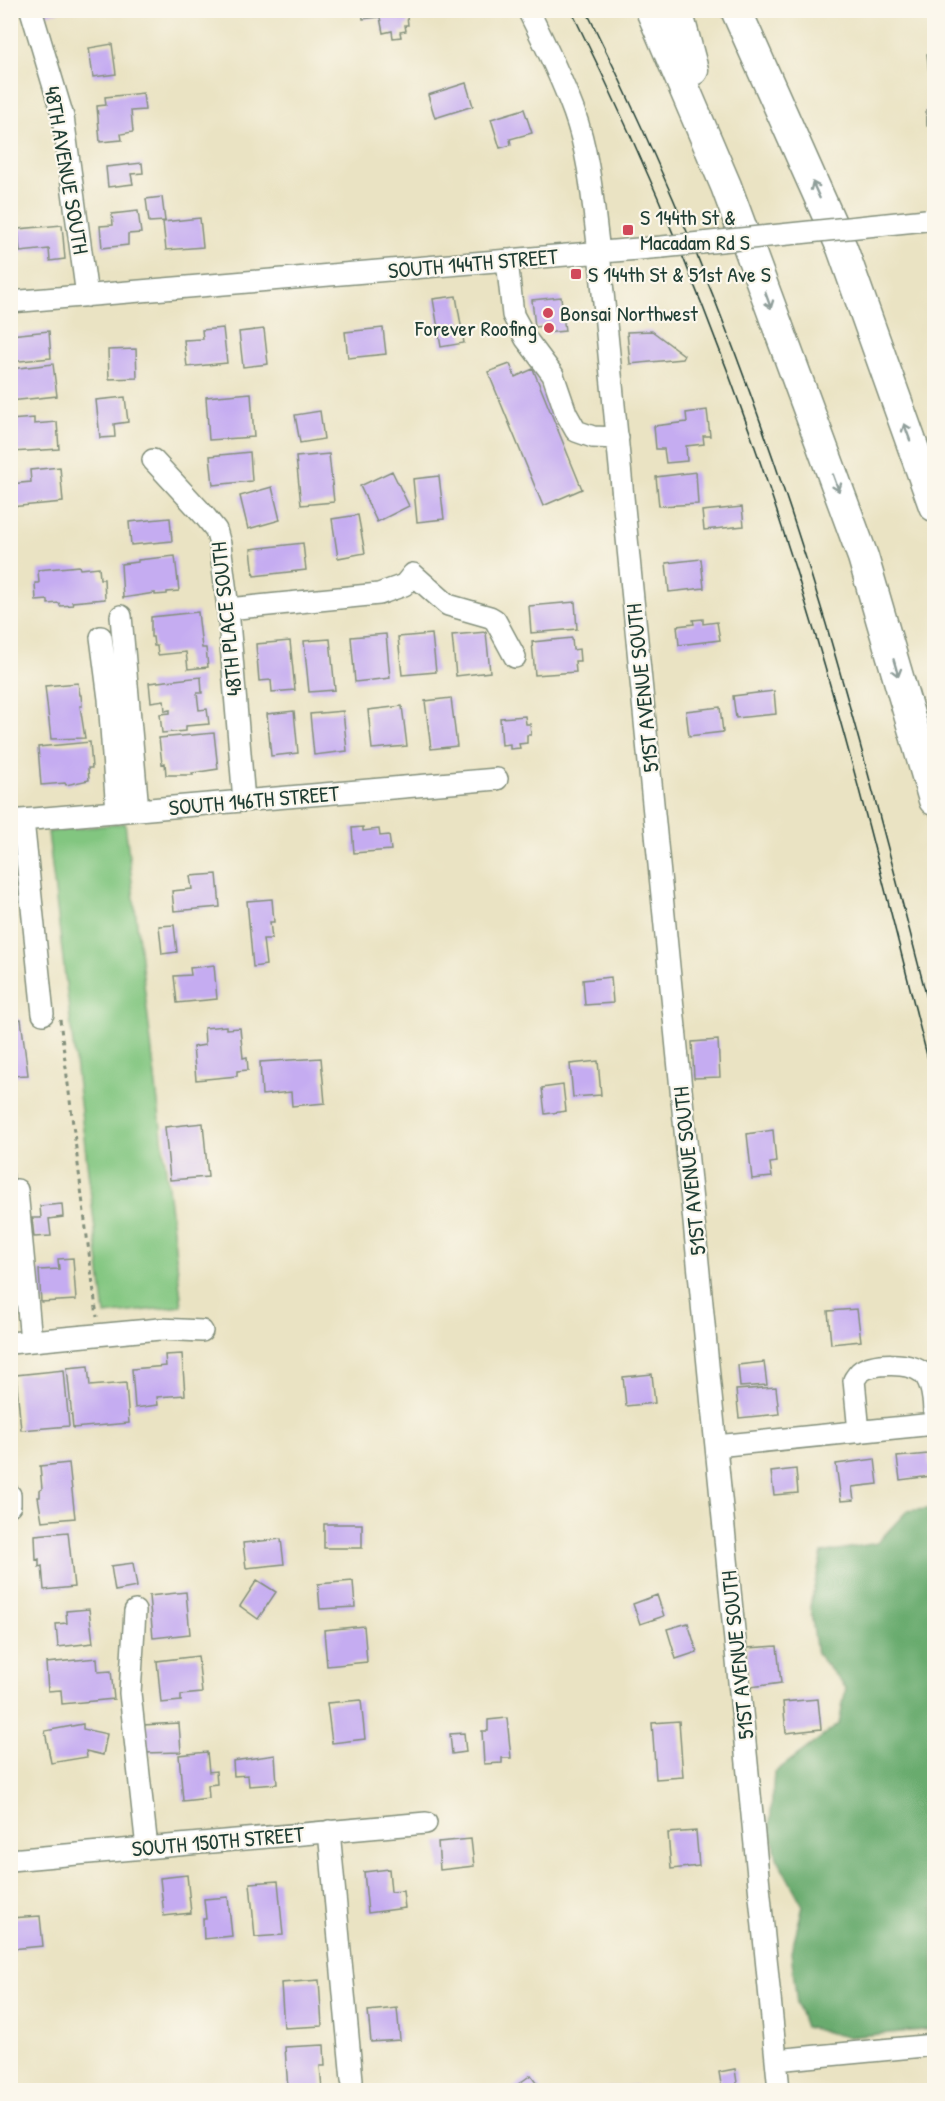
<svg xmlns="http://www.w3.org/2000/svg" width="945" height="2101" font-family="'Patrick Hand',sans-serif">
<rect width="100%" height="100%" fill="#fbf7ec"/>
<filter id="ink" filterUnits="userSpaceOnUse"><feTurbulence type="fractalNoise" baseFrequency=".0167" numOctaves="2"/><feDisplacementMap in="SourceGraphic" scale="12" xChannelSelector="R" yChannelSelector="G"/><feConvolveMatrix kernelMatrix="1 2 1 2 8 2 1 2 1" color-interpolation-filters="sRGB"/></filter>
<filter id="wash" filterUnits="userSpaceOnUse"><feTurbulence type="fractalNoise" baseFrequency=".008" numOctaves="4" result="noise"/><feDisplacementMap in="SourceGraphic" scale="24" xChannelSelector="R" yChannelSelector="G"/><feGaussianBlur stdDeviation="1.35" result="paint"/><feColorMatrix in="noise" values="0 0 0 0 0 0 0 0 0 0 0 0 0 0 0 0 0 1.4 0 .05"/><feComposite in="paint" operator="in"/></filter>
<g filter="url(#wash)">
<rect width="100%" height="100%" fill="#eae3c3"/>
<path fill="#82c680" stroke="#50825a" stroke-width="1.5" d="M125,823L182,1306L105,1315L48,832Z"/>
<path fill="#69ab6e" stroke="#447451" stroke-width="1.5" d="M934,1508V2029L847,2037L805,2027L797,2004L791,1952L803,1906L777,1858L770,1824L774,1773L839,1724L846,1688L817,1654L810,1606L822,1553L877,1543L907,1511Z"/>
<g id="blocks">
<path fill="#c5acf1" d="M41,10H59V12L41,15Z
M362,10H416V12L402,14V16H407L408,25H405L406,31L400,32L401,37L393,38L392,31L383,33L380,17L363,19Z
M112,44L116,74L93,77L89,48Z
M934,53V82L930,83L927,54Z
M466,83L473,106L435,118L428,95Z
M143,93L145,110L131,111L133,132L121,134L122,140L100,142L97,106L106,105L105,97Z
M524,109L532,133L510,139L511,145L500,148L491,119Z
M934,109V125L927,126L926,110Z
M931,156H934V178H933Z
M142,163L143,173L131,174L133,184L108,187L106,167Z
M162,197L165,221L149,222L146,199Z
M138,211L141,233L128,234V245L102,248L100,226L113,225L112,214Z
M200,218L203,247L166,250L163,222Z
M62,225L65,259L50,261L49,249L20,252L18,229Z
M456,296L464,343L441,347L433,299Z
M561,297L565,331L544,333L543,326L535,327L532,300Z
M223,328L227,363L187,367L184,340L203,339L202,330Z
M383,328L386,354L348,358L345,332Z
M264,329L268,364L243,367L239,332Z
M49,331L51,358L10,362V335Z
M652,331L684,355L682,359L630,364L627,332Z
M136,349L137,378L109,379L108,350Z
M53,364L57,396L10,401V369Z
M510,364L515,377L533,369L582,489L543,506L488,372Z
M251,393L254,437L209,440L206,397Z
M125,397L128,422L114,424L115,437L100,438L96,400Z
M707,410L710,436H703L704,444L686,446L687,461L666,463L664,449H656L654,426L687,422L686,413Z
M320,411L324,439L300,443L295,415Z
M34,418V424L57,422L59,449L12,452L10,420Z
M250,452L252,481L213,485L210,456Z
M329,454L334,502L301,505L296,457Z
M60,467L63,502L10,507V484L31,482L30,470Z
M392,471L409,506L377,522L360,486Z
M696,472L698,504L659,506L656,477Z
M439,476L444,519L417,522L413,479Z
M272,487L280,520L248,529L240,496Z
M742,507L744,526L704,530L702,511Z
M358,515L365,553L338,558L332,519Z
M170,518L172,541L131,545L129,522Z
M303,543L306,570L254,576L251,549Z
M175,556L179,591L167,592V594L155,595V593L123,598L121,564L138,562V560Z
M701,559L704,588L669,592L666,563Z
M79,566L80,569L99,567L100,579H104L105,599L72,602L73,605L60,606L59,603L48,604V600L36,601L35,583H39L38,570Z
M575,602L577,629L531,633L529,606Z
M198,612L202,648H206L208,667L188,669L186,652L158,655L157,646H154L153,637H151V617Z
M703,619V624L717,622L720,640L679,645L677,626L694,624L693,620Z
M486,632L490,672L456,676L452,635Z
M386,634L390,678L355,682L351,637Z
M432,634L436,672L402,675L398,637Z
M572,638L573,650L579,649L580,661H575L576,672L535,675L532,642Z
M330,639L335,690L309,692L304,641Z
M290,641L295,690L272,692L271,680L259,681L256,644Z
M201,677L202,693H197L199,710L207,709L209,724L186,726V731L162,733L160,714L170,713V710L165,711L164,700L151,702L149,683Z
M78,683L80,695H81L82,706H80L85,738L51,739L45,686Z
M774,691L776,714L736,718L733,696Z
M451,698L457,746L431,749L425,701Z
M402,706L407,746L372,749L368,710Z
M720,707L723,732L689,736L686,711Z
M294,711L298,753L271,756L267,714Z
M343,711L347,751L314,755L310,714Z
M525,716L526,724H530L531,735H527V743L519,744L520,748L510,749V744L502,745L500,718Z
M214,733L218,769L192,773L193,775H166L165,763L162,764L159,738Z
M90,742L92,768H88L89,780L66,785L65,783L41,785L38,747Z
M363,827V831L379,829L380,836L389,835L391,850L354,853L352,828Z
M217,874L220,907L174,911L172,891L192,889L190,876Z
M272,899L274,922H270L272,939H263L266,965L253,967L247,901Z
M174,925L177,952L162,954L159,926Z
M214,965L217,999L177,1003L174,976L191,975L190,968Z
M611,977L613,1003L585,1005L583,980Z
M10,982H12L13,992H15L16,1003V1014L10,1015Z
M21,1019L28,1075L10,1076V1020Z
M226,1026V1029L240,1028L243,1058L247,1057L248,1070L237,1071V1076L196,1080L193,1047L205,1045L204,1028Z
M718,1040L720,1077L694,1078L692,1042Z
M321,1058L325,1103L292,1106L291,1092L262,1095L260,1062Z
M598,1061L601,1095L573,1097L570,1064Z
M563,1085L566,1111L545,1114L542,1088Z
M203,1123L208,1177L170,1180L165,1127Z
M773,1130L776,1162L770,1163L772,1177L752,1179L747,1134Z
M12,1162L14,1178H10V1163Z
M62,1204L63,1217L49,1219L51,1236L34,1237L32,1218H41L40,1206Z
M15,1241L19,1282H10V1242Z
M73,1258L76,1300L41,1302L39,1270L59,1269L58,1259Z
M857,1309L861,1341L831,1344L828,1311Z
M182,1354L185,1395L157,1397L158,1405L135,1408L132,1369L166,1366L165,1355Z
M764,1362L767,1385L740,1387L738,1365Z
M88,1366L90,1386L126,1383L129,1423L73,1428L67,1368Z
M64,1370L69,1426L21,1430L16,1375Z
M652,1374L655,1403L626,1406L623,1377Z
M776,1387L779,1414L739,1418L736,1390Z
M928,1454L931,1476L900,1480L897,1457Z
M875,1459L878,1484L852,1487L854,1500L841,1501L836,1464Z
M69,1463L75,1518L42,1521L38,1497H40V1490L42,1489L40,1466Z
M796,1469L798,1493L774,1495L771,1472Z
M324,1524H362V1548H324Z
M68,1532L74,1587L44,1590L42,1566L39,1567V1559L36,1560L35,1535Z
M281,1539L284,1564L246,1568L243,1543Z
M133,1563L137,1587L115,1591L111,1566Z
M257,1580L276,1592L258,1619L240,1606Z
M353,1581L355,1607L320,1609L318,1584Z
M186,1592L190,1634L153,1638L149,1596Z
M657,1595L664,1616L640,1624L633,1604Z
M89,1609L93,1643L58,1647L56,1624L67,1623L66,1611Z
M688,1623L697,1652L676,1659L667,1629Z
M364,1626L367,1662L327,1666L324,1630Z
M777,1646L781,1683L751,1687L747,1648Z
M198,1656L202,1693L181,1695V1701L161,1703L157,1661Z
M97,1658L98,1672L111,1671L114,1699L62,1704L61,1690L48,1691L46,1663Z
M818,1699L821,1729L786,1733L783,1702Z
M361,1700L365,1739L332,1743L327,1703Z
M507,1718L511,1758H502V1763L484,1764L482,1731H488V1720Z
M679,1721L683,1777L656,1779L652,1723Z
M179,1723L181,1752L144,1753L143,1725Z
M83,1724V1729L107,1734L103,1755L86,1751L87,1757L51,1763L45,1731Z
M464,1733L466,1752L452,1754L450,1734Z
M207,1752L209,1772L216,1771L217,1784L208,1785L209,1798L183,1801L179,1755Z
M275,1755L277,1784L249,1786L248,1775L234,1776L233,1761Z
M696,1831L699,1866L671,1869L668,1833Z
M471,1839L474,1866L440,1870L438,1842Z
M389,1869L391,1892L403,1891L405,1908L368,1913L364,1872Z
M187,1875L191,1913L164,1916L160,1878Z
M278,1881L283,1935L255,1937L250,1883Z
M228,1897L232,1936L204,1939L203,1919H206L204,1899Z
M40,1916L43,1946L11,1949L10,1918Z
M319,1980L322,2026L284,2028L281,1983Z
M397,2008L400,2040L371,2042L368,2011Z
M324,2045L325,2066H320L322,2090H288L285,2047Z
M735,2069L738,2090H722L719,2072Z
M531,2075L542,2090H510Z
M636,2085V2090H606V2088Z"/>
</g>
</g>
<g filter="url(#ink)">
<use href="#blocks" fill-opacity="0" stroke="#84907c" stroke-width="1.5"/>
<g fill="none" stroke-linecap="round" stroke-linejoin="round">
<defs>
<path id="minor" d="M31,10L63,117L87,296
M528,10C545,44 561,77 574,112C590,156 593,206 599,252L779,2090
M507,260L513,315L526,339L553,375L566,413L576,431L593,437L618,438
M10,302L662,247
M153,460L204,515L216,530L220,544L228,609L244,801
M228,609L379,594L404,585L413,574L448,605L490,617L495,620L515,657
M121,616L138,810
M101,637L109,699L117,812
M23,820L43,1014
M10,821L497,779
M17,1190L31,1341
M10,1343L160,1329L202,1331
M859,1432L854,1380C856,1377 858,1374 860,1372C873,1362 910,1362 923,1373C932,1382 934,1401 934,1413
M716,1446L934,1424
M10,1495V1505
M135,1611L130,1693L147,1848
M329,1831L352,2080
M10,1860L426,1823
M776,2060L934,2045"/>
<path id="highway" d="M651,10L726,186L863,557L934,800
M677,10L693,70
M736,10L842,248L934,506"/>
</defs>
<use href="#minor" stroke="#84907c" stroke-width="24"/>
<use href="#highway" stroke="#84907c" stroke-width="33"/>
<path stroke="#84907c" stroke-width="3" stroke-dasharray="4.5 4.5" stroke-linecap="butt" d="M60,1020L97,1317"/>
<use href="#minor" stroke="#fff" stroke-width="21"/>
<use href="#highway" stroke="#fff" stroke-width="30"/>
<path stroke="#1f3d34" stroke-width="1.5" d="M571,10C671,211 753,422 816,637C860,784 896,934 934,1083
M586,10C684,207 764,414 826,624C865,757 900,892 934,1026"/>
<defs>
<path id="minor-bridge" d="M662,247L926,220"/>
</defs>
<use href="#minor-bridge" stroke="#84907c" stroke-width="24" stroke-linecap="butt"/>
<use href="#minor-bridge" stroke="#fff" stroke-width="21"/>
</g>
<defs><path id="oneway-shaft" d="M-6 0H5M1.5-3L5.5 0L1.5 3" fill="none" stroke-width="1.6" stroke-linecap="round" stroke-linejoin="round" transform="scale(1.5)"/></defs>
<g stroke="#8f9e9a">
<use href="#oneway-shaft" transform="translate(816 190) rotate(-114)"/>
<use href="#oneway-shaft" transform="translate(768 300) rotate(70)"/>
<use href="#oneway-shaft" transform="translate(907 432) rotate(-110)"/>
<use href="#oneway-shaft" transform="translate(836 483) rotate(70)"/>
<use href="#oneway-shaft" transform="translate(896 668) rotate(74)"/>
</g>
</g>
<g fill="#d1495b" stroke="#fbf7ec" stroke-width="2">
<rect x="622" y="224" width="12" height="12" rx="3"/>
<rect x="570" y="268" width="12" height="12" rx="3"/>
<circle cx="548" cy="313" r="6"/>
<circle cx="549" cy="328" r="6"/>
</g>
<g text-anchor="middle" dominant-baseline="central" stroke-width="4.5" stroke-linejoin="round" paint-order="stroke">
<g font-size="22" fill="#1f3d34" stroke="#fbf7ec">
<text transform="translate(67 170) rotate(80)">48TH AVENUE SOUTH</text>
<text transform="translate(473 263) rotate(-5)">SOUTH 144TH STREET</text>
<text transform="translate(226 619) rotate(-96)">48TH PLACE SOUTH</text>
<text transform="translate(642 688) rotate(-96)">51ST AVENUE SOUTH</text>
<text transform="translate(254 800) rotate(-5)">SOUTH 146TH STREET</text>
<text transform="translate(689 1171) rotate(-96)">51ST AVENUE SOUTH</text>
<text transform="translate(737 1655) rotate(-96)">51ST AVENUE SOUTH</text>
<text transform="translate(218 1841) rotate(-5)">SOUTH 150TH STREET</text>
</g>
<g font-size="22" fill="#1f3d34" stroke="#fbf7ec" text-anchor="start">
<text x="640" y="217">S 144th St &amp;<tspan x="640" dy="25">Macadam Rd S</tspan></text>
<text x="588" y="274">S 144th St &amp; 51st Ave S</text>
<text x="560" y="313">Bonsai Northwest</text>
<text x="537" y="328" text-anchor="end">Forever Roofing</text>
</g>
</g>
<rect width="945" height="2101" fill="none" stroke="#fbf7ec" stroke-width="36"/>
</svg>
